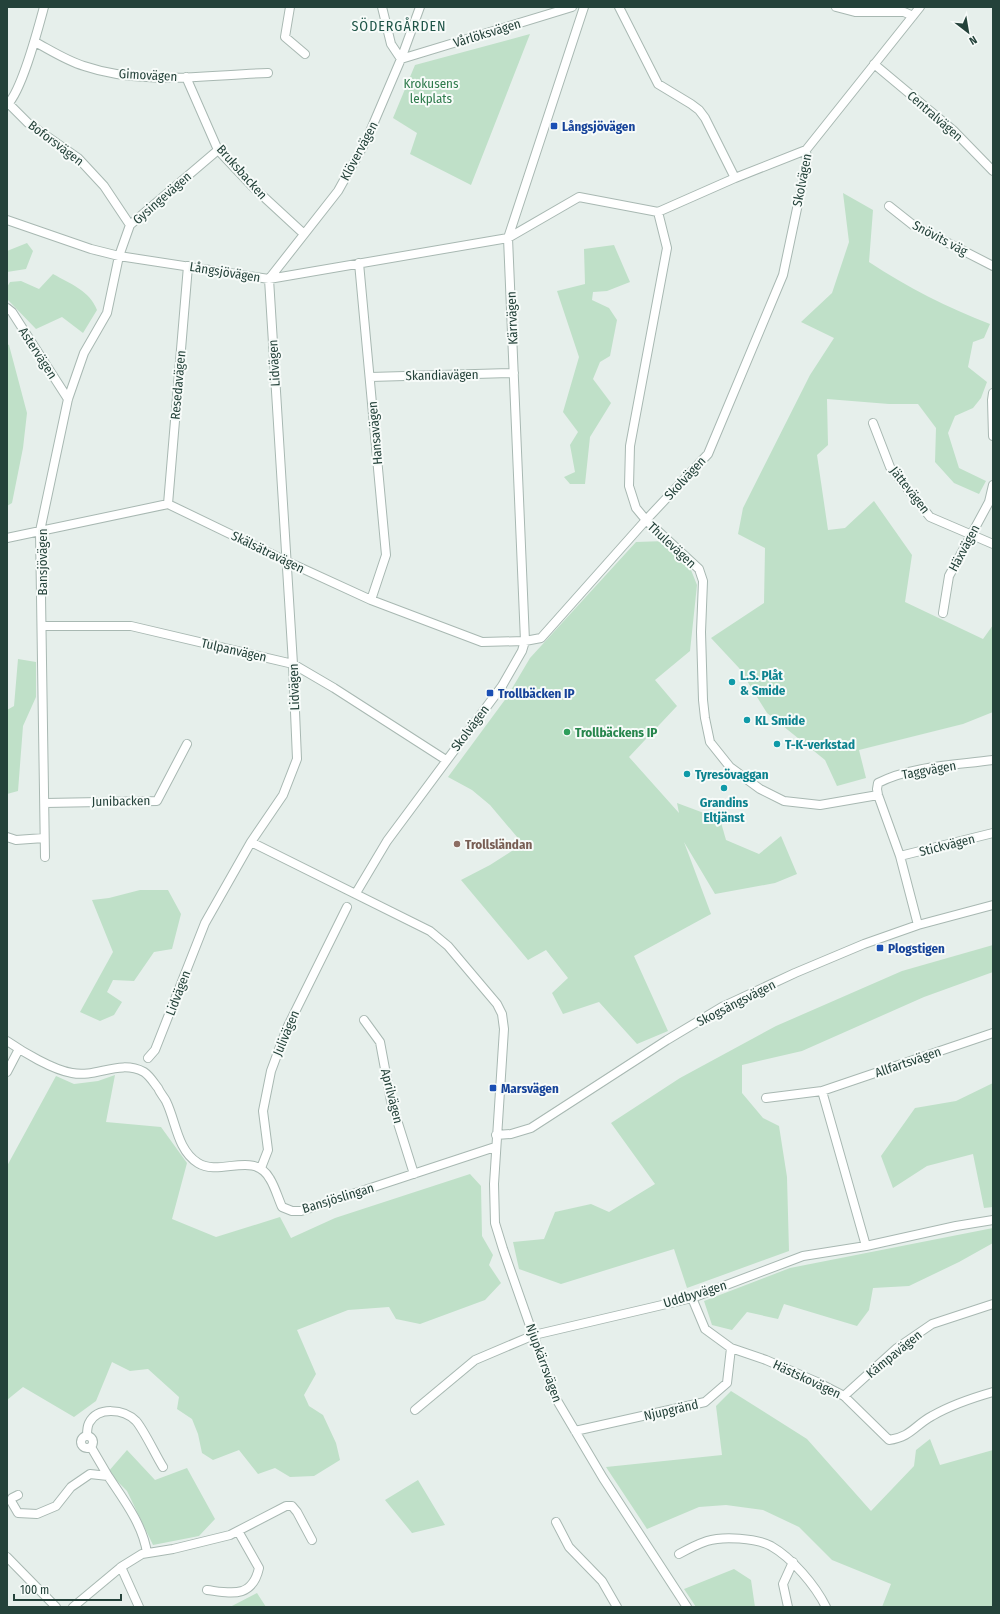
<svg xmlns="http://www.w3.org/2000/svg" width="1000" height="1614" font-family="'Fira Sans Condensed',sans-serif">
<rect width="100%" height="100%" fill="#e6efeb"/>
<path fill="#bfe0c8" d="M530,34L471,185L410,154L417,133L393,118L415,65Z
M843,193L873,210L869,262C907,287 948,308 990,324L984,338L973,342L968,367L987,382L981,398L973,408L955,416L948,433L959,468L986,481L979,494L954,483L935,462L936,428L918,404H889L827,399L828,445L817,455L828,530L845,528L874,501L912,555L905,602L983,639L993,625V712L963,724L859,750L866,778L837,786L825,760L767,713L739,668L711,638L764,603L765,548L738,534L743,508L810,375L834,338L801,322L832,293L849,242Z
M27,243L33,251L26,269L7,272V251Z
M614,245L630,282L607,291L593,292L592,300L609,308L617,320L610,356L600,362L593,379L611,403L590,437L585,484H570L564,477L575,472L570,445L578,432L563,412L579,357L557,291L585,284L584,249Z
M53,274C71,284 90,291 97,310L83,333L62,317L36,329L7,299V287L10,282L21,281L39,289Z
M7,344L9,345L27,413L23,448L12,503L7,506Z
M665,541L691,570L697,585L690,651L655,680L677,706L629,757L679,813L677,803L720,819L726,840L759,854L781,836L797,874L775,883L715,894L684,842L711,914L634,956L668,1031L637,1044L599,1002L563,1014L552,993L568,978L546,950L528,960L461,880L490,865L523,844L490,805L472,790L448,777L507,697L530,658L636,542Z
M18,659L36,662V697L23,726L18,791L7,794V710L14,706Z
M140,890H168L181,914L172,949L154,952L134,981L113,980L107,992L122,1002L114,1015L100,1021L80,1012L113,952L92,900L109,898Z
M993,945V972L924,997L802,1051L742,1065V1093L763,1118L779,1126L787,1177L789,1251L687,1288L674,1249L561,1284L519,1269L513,1242L544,1239L555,1212L591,1204L609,1212L655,1184L611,1123L680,1078L776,1026L902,971Z
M115,1075L106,1122L161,1127L187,1163L172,1219L216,1237L280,1217L291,1238L335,1218L470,1174L481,1186L482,1236L493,1255L489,1265L501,1283L485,1300L420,1324L396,1319L389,1307L348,1310L297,1330L316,1374L304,1395L309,1406L323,1415L336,1443L340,1460L314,1476L290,1477L275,1468L258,1474L239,1450L213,1460L202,1453L198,1434L192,1419L177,1409L179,1397L148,1369L130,1371L112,1362L96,1401L74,1417L23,1387L7,1400V1166L56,1076L74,1084L98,1081Z
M993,1083V1207L984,1208L973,1154L927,1166L893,1188L881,1156L915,1108L956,1101Z
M993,1228V1243L959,1262L909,1286L873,1288L869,1310L857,1326L784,1304L778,1319L747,1312L732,1330L712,1325L704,1301L790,1268Z
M731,1391L807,1439L871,1511L914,1466L916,1450L930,1439L940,1465L993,1450V1607H882L891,1584L832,1560L799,1527L763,1510L726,1505L699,1507L647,1529L606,1467L722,1455L716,1406Z
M127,1450L155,1480L187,1468L215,1519L199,1536L153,1545L127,1491L108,1472Z
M418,1480L445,1525L412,1533L385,1500Z
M734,1569L751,1580L755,1607H696L684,1589Z
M257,1593L266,1607H230Z"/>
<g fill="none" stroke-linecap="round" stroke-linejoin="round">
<defs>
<path id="minor" d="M290,7L285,37L305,54
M382,7L391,44L401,59L572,7
M619,7L658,84L691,104L699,110L705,118L735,178
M836,7L855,12H904L913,16
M35,42C50,50 67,61 84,66C143,86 207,75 268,73
M874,64L953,130L993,171
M186,77L218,150L253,187L304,234
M7,102L28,123L78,158L104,186L130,225
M7,105C22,91 38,29 44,7
M889,206L913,225L993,266
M658,212L667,248L630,446L629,486L636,508L646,520L699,569L703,581L701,632L703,700L705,718L710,742L730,767L760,789L784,801L820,805L878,795
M7,220L91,249L119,256L269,279L508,238L579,197L658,212L735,178L806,150
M359,263L386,555L371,600
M7,308L12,312L68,399
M370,377L514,373
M993,393L992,400L993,436
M873,423L890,467L930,517L993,544
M168,504L188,266
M7,538L168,504L286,561L371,600L482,642L525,641L541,638L646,520L708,454L783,275L807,161L806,150L920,7
M943,613L949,576L989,502L993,485
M42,626H131L293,664L334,688L446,760
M45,803L157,801L187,744
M7,837L16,840L44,838
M251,842L430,931L448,946L497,1004L502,1014L504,1029L494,1184L495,1223L503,1249L555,1397L603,1478L687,1607
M900,856L993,833
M45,857L40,531L68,399L84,353L107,313L119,256L130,225L218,150
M356,893L387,841L502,686L522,651L525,641L508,238L584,7
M918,925L900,856L878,795L877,789L878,783C910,766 957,765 993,760
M364,1020L380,1042L391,1101L414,1174
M7,1041C23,1052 53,1070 72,1073C97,1078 119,1059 144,1072C150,1076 154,1083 158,1088C160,1093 164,1097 166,1101C176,1121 177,1150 198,1163C220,1177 254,1150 270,1179C275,1187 278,1198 282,1207L292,1211H301L495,1147
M148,1058L155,1050L205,923L251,842L283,795L297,759L293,664L269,279L338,191L366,141L401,59L420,7
M7,1072L19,1049
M822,1091L866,1246
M766,1098L822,1091L993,1033
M496,1135L511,1134L531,1128L667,1040L722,1007L795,973L864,944L918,925L993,905
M261,1168L268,1150L263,1111L271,1071L287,1028L347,907
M692,1298L705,1329L731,1348L766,1360L817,1382L844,1396L889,1440C911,1437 915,1425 932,1416C951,1405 972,1398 993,1392
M844,1396L897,1348L932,1324L993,1304
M415,1410L475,1360L534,1335L692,1298L803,1256L866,1246L956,1226L993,1220
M575,1431L705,1402L727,1383L731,1348
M87,1436C87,1432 87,1427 89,1423C98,1406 124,1409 136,1421C144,1430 156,1456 163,1467
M81 1442a6 6 0 1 1 12 0a6 6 0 1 1-12 0Z
M91,1447L108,1476
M18,1495L12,1498L11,1501L18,1513L37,1514L56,1506L71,1487L90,1474L108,1476C124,1500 143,1525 147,1553
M556,1522L569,1547L602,1581L617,1607
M679,1554C688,1549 698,1544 707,1541C723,1536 756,1538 771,1546C792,1558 815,1585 826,1607
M7,1557L56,1607
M121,1567L139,1607
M207,1590C231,1593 252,1599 259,1568L238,1531
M73,1607L121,1567L142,1554L173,1549L230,1535L286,1506H292L297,1512L312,1540
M788,1607L783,1584L793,1562"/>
</defs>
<use href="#minor" stroke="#a8b8b2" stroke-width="10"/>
<use href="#minor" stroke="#fff" stroke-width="8"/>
</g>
<g fill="#1a4fb4" stroke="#f7fbf9" stroke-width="1.5">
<rect x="550" y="122" width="8" height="8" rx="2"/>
<rect x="486" y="689" width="8" height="8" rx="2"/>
<rect x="876" y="944" width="8" height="8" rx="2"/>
<rect x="489" y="1084" width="8" height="8" rx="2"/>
</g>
<g fill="#0f9aa8" stroke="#f7fbf9" stroke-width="1.5">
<circle cx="732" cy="682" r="4"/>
<circle cx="747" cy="720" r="4"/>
<circle cx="777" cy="744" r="4"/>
<circle cx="687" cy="774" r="4"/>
<circle cx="724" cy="788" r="4"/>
</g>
<circle fill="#2e9e5b" stroke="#f7fbf9" stroke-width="1.5" cx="567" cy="732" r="4"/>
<circle fill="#8d6e63" stroke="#f7fbf9" stroke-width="1.5" cx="457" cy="844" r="4"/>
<g text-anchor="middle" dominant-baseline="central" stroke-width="4" stroke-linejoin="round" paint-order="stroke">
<g font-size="13" fill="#24423a" stroke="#f7fbf9">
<text transform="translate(487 33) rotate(-17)">Vårlöksvägen</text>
<text transform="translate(148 75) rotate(3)">Gimovägen</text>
<text transform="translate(935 116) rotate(41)">Centralvägen</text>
<text transform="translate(56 143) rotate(37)">Boforsvägen</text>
<text transform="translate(359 151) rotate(-62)">Klövervägen</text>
<text transform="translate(242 172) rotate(48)">Bruksbacken</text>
<text transform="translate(802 180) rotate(-79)">Skolvägen</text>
<text transform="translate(162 198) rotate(-41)">Gysingevägen</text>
<text transform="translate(940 238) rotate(28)">Snövits väg</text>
<text transform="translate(225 272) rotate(9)">Långsjövägen</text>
<text transform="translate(512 318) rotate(-92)">Kärrvägen</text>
<text transform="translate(38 353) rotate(57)">Astervägen</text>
<text transform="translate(274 363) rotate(-93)">Lidvägen</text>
<text transform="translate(442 375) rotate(-1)">Skandiavägen</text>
<text transform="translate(178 385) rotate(-85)">Resedavägen</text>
<text transform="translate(375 433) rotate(-95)">Hansavägen</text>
<text transform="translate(685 478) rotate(-47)">Skolvägen</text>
<text transform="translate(910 490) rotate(52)">Jättevägen</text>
<text transform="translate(672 545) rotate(43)">Thulevägen</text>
<text transform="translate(964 548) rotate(-62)">Häxvägen</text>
<text transform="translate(268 552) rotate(26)">Skälsätravägen</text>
<text transform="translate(42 562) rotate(-90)">Bansjövägen</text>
<text transform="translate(234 650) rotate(13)">Tulpanvägen</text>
<text transform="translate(294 687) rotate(-92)">Lidvägen</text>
<text transform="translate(470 728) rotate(-53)">Skolvägen</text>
<text transform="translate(929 770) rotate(-10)">Taggvägen</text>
<text transform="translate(121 801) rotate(-1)">Junibacken</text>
<text transform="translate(947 845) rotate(-14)">Stickvägen</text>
<text transform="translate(178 993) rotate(-69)">Lidvägen</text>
<text transform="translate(736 1003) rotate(-27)">Skogsängsvägen</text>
<text transform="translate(286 1033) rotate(-67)">Julivägen</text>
<text transform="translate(908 1062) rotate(-19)">Allfartsvägen</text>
<text transform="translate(392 1096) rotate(76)">Aprilvägen</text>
<text transform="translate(338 1198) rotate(-17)">Bansjöslingan</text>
<text transform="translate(695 1294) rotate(-17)">Uddbyvägen</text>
<text transform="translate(894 1354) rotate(-39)">Kämpavägen</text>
<text transform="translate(544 1363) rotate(70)">Njupkärrsvägen</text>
<text transform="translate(807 1379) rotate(25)">Hästskovägen</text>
<text transform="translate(671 1410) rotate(-13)">Njupgränd</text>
</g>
<g font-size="13" fill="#2d7a4b" stroke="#f7fbf9">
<text x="431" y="83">Krokusens<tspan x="431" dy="15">lekplats</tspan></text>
</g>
<g font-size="13" font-weight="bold" fill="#164399" stroke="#f7fbf9" text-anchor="start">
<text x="562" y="126">Långsjövägen</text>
<text x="498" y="693">Trollbäcken IP</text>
<text x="888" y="948">Plogstigen</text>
<text x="501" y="1088">Marsvägen</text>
</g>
<g font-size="13" font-weight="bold" fill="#0d838f" stroke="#f7fbf9" text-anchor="start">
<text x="740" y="675">L.S. Plåt<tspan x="740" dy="15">&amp; Smide</tspan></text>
<text x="755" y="720">KL Smide</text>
<text x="785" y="744">T-K-verkstad</text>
<text x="695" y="774">Tyresövaggan</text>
<text x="724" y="802" text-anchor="middle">Grandins<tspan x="724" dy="15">Eltjänst</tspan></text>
</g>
<g font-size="13" font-weight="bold" fill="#27864d" stroke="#f7fbf9" text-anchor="start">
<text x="575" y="732">Trollbäckens IP</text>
</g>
<g font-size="13" font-weight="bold" fill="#785e54" stroke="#f7fbf9" text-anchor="start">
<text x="465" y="844">Trollsländan</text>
</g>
<g font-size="14" letter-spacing="1" fill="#1f5548" stroke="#f7fbf9">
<text x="399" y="26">SÖDERGÅRDEN</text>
</g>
</g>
<rect width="1000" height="1614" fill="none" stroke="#24423a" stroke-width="16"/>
<g transform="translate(968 32) rotate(149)" stroke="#f7fbf9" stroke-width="3" paint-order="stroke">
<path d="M0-3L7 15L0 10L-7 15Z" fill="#24423a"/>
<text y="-6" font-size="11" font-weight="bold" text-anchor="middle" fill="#24423a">N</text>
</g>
<path d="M14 1594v6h107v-6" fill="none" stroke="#24423a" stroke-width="2"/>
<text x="20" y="1594" font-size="12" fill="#24423a" stroke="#f7fbf9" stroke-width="3" paint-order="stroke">100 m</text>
</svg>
